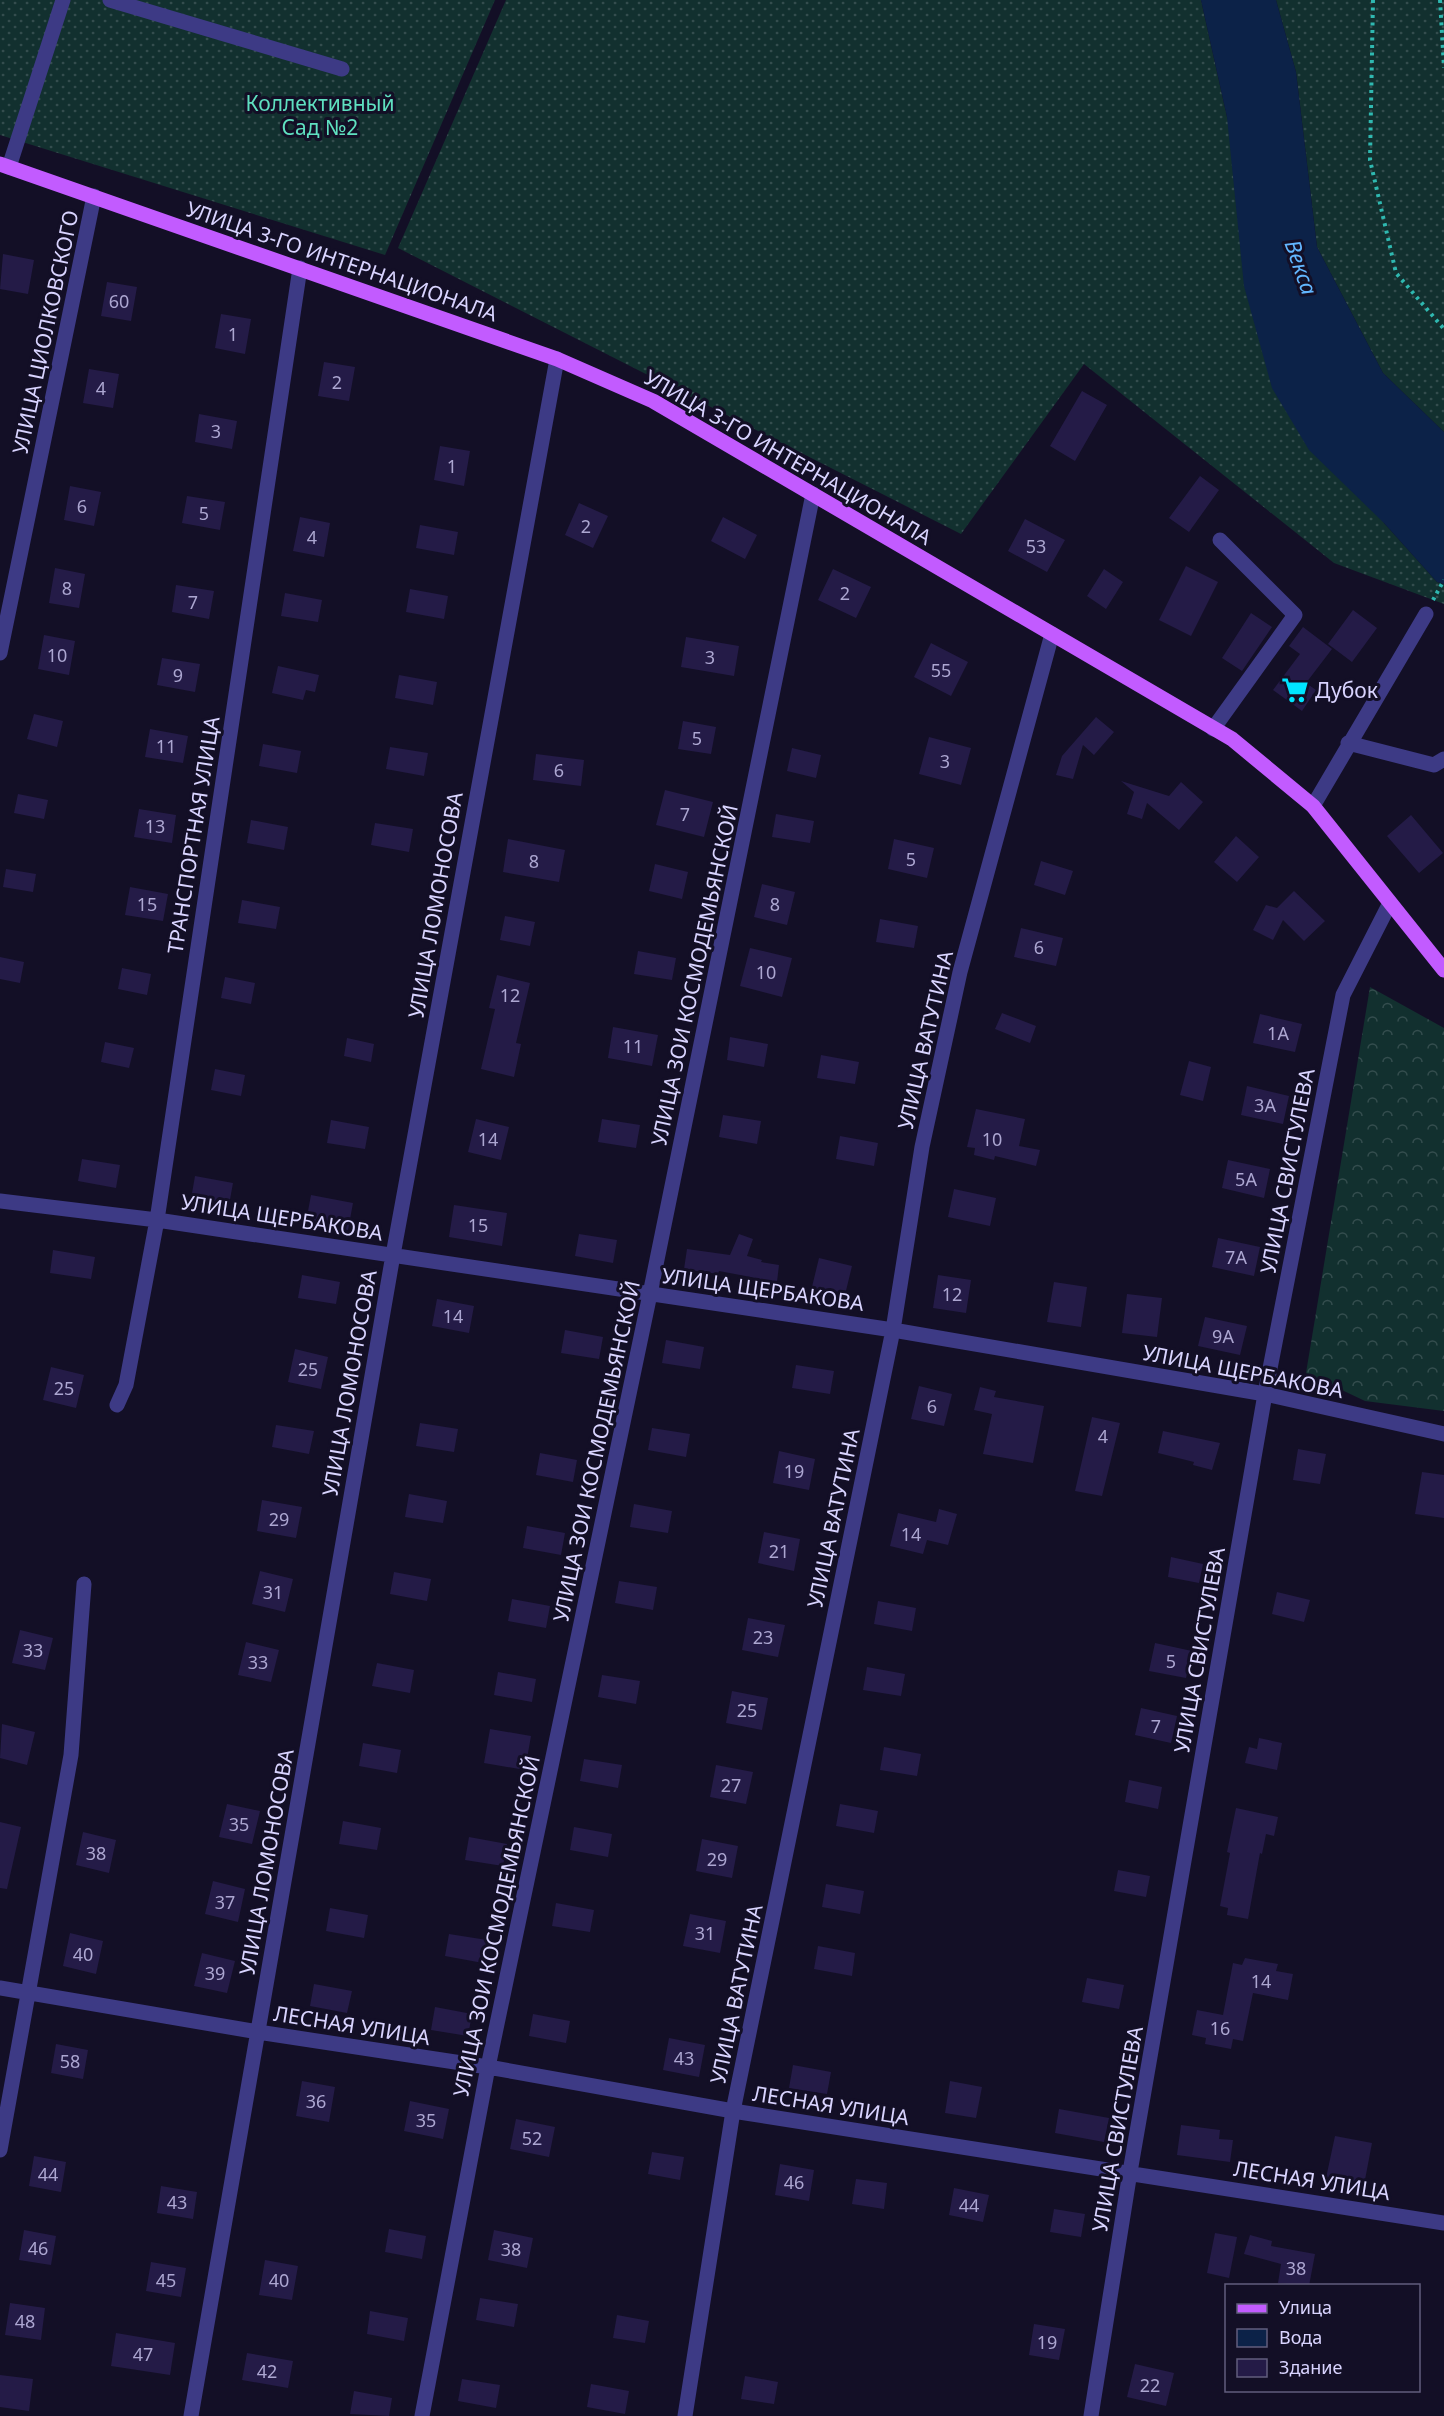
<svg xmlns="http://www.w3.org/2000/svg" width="1444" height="2416" font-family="'Noto Sans',sans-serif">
<defs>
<pattern id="grass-dots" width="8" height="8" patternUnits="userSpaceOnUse" patternTransform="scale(1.5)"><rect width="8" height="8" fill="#12302f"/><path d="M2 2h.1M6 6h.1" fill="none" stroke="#344d4e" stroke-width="1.8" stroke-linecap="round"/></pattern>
<pattern id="forest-crowns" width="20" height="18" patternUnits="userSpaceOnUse" patternTransform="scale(1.5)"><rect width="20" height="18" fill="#12302f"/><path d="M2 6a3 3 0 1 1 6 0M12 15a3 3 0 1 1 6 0" fill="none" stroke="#344d4e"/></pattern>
</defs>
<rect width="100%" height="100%" fill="#130f26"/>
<path fill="url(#grass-dots)" d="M0,0H495L385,255L0,135Z
M506,0H1201L1227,117L1384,523L1437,582L1444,584V604L1334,563L1084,364L961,534L398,248Z
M1276,0H1444V432L1383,373L1317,247L1296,72Z"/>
<path fill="url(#forest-crowns)" d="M1370,987L1444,1028V1411L1365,1401L1306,1373Z"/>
<path fill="#0c2248" d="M1201,0H1276L1296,72L1317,247L1383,373L1444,432V584L1437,582L1384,523L1309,450L1272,388L1244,286L1227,117Z"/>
<path fill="#241b47" d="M3,254L34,260L28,294L0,289Z
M107,282L137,287L131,321L101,316Z
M221,314L251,319L245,354L215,348Z
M324,362L355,367L349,401L318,396Z
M89,369L119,374L113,408L83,403Z
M1082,391L1107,405L1075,461L1050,446Z
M199,414L237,421L232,449L195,442Z
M440,446L470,451L464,486L434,480Z
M1200,476L1219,490L1189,532L1169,518Z
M70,486L101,492L94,526L64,520Z
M187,496L225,502L220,530L182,523Z
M579,503L608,516L593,548L565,535Z
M300,517L330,523L324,557L293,551Z
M723,517L757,535L745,559L711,541Z
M1025,519L1065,540L1047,572L1008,551Z
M420,525L458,532L454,555L416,548Z
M1186,566L1218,582L1191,636L1159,620Z
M55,568L85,574L79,608L49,603Z
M833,569L871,587L856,618L818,600Z
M1104,569L1123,582L1106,609L1087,596Z
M176,585L214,591L209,619L172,612Z
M410,589L448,596L444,619L406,612Z
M285,593L322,600L318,622L281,616Z
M1353,610L1377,628L1352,662L1328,644Z
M1251,613L1272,627L1242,671L1222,658Z
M1303,627L1332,649L1306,683L1316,690L1302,711L1273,690L1300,654L1289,646Z
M44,635L75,641L69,675L38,669Z
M686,637L739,646L734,676L681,667Z
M931,643L968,662L951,696L914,677Z
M162,658L200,664L195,692L157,685Z
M278,666L319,675L315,692L306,690L303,700L272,693Z
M399,675L437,682L433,705L395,698Z
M34,714L63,721L57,747L27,739Z
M1096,717L1114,732L1094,755L1083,745L1073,779L1056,775L1062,756Z
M683,721L716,727L711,754L678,749Z
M150,729L188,736L183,763L145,757Z
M929,737L971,748L961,785L919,774Z
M263,744L301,751L297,773L259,766Z
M390,747L428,753L424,776L386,769Z
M792,748L821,755L816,778L787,771Z
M536,754L584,760L581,786L533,780Z
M1121,781L1169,796L1181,782L1203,802L1179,830L1147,803L1142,819L1127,814L1134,792Z
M665,790L713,802L704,837L656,825Z
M18,794L48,800L44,819L14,813Z
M139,809L176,815L172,843L134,837Z
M776,814L814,821L810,843L772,837Z
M1411,815L1443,853L1419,873L1387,836Z
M251,820L288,827L284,850L247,843Z
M375,823L413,829L409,852L371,845Z
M1236,836L1259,857L1237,882L1214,862Z
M508,839L565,850L559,882L503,872Z
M894,839L934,848L927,878L888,869Z
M1041,861L1073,871L1065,895L1034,885Z
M655,864L688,872L682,899L649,891Z
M6,869L36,874L33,892L3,887Z
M762,884L795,892L787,925L754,917Z
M130,887L168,894L163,921L125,915Z
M1294,891L1325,921L1304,941L1283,920L1273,940L1253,930L1266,905L1277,908Z
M242,900L280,907L276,929L238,923Z
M505,916L535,922L530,946L500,940Z
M880,919L918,926L914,948L876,942Z
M1021,928L1063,938L1056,966L1014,957Z
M750,948L792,958L782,997L740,986Z
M638,951L676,958L672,980L634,974Z
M0,957L24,962L20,983L0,979Z
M122,968L151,974L147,995L118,989Z
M497,975L530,983L516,1043L521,1044L514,1077L481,1069L495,1009L489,1008Z
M225,977L255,983L251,1004L221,998Z
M1002,1013L1036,1026L1030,1043L995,1029Z
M1260,1014L1302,1024L1295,1052L1253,1043Z
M613,1027L658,1035L652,1066L608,1058Z
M730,1037L768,1044L764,1067L727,1060Z
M347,1038L374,1044L371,1062L344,1056Z
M105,1042L134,1048L129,1068L101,1062Z
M821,1055L859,1062L855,1084L817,1078Z
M1189,1061L1211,1067L1203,1101L1180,1095Z
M215,1069L245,1075L241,1096L211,1090Z
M1247,1086L1289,1096L1283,1124L1241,1115Z
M976,1109L1025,1119L1019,1146L1040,1150L1036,1166L995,1156L994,1160L974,1155L975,1148L967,1147Z
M723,1115L761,1121L757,1144L719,1137Z
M476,1119L509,1127L501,1160L468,1152Z
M602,1119L640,1125L636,1148L598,1142Z
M331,1120L369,1127L365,1149L327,1143Z
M840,1136L878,1143L874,1166L836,1159Z
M82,1159L120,1165L116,1188L78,1181Z
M1228,1160L1270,1169L1264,1198L1222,1188Z
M195,1176L233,1183L229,1205L191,1199Z
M954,1189L996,1198L990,1226L948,1217Z
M311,1195L353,1203L348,1230L306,1222Z
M454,1205L507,1213L502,1246L449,1237Z
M579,1234L617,1240L613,1263L575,1256Z
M739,1234L753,1239L747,1256L762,1260L761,1262L779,1265L777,1282L719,1271L718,1274L684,1269L687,1249L730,1255Z
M1218,1238L1260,1247L1254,1276L1212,1267Z
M53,1250L95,1257L91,1279L50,1273Z
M819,1258L852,1266L844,1299L811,1291Z
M302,1275L340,1282L336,1304L298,1298Z
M938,1275L971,1280L966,1313L933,1308Z
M1054,1282L1087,1287L1081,1327L1047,1322Z
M1127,1294L1162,1298L1157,1337L1122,1333Z
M437,1299L474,1306L469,1333L432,1326Z
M1205,1317L1247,1326L1240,1355L1198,1346Z
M565,1330L603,1337L599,1359L561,1353Z
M666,1340L704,1347L700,1369L662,1363Z
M295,1349L328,1357L321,1389L288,1382Z
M796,1365L834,1371L830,1394L792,1388Z
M51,1367L84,1375L76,1408L43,1400Z
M919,1386L952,1394L944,1426L911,1419Z
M980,1387L996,1391L994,1397L1044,1406L1033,1463L983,1454L992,1414L974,1410Z
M1092,1417L1120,1423L1102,1496L1075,1491Z
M420,1423L458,1429L454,1452L416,1446Z
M276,1425L314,1431L309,1454L272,1447Z
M652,1428L690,1434L686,1457L648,1450Z
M1163,1431L1220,1443L1212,1470L1193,1465L1194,1462L1158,1453Z
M1298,1449L1326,1454L1320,1484L1293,1480Z
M779,1451L815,1459L809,1490L773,1483Z
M540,1453L577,1460L573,1482L536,1475Z
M1422,1472L1444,1475V1518L1415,1514Z
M409,1494L447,1501L443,1523L405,1517Z
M262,1500L302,1507L296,1538L257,1531Z
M634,1504L672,1511L668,1533L630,1527Z
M939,1509L957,1514L948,1545L927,1540L923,1554L890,1546L898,1513L936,1522Z
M527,1526L565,1533L561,1555L523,1548Z
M764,1532L800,1539L794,1571L758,1563Z
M1171,1557L1203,1564L1199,1583L1168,1577Z
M260,1571L293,1579L285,1612L252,1604Z
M394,1572L431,1579L427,1601L390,1594Z
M619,1581L657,1587L653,1610L615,1603Z
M1277,1592L1310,1600L1304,1622L1272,1614Z
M512,1599L550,1606L546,1628L508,1621Z
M878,1601L916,1608L912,1631L874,1624Z
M748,1618L785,1625L778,1657L742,1650Z
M20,1630L53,1638L45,1670L12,1663Z
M246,1642L279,1650L271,1682L238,1675Z
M1155,1643L1192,1651L1186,1678L1149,1671Z
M377,1663L414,1670L410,1693L372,1686Z
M867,1667L905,1674L901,1696L863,1690Z
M498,1672L536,1679L532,1702L494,1695Z
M602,1675L640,1681L636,1704L598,1697Z
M732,1691L768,1698L762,1730L726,1723Z
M1141,1708L1177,1716L1171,1743L1135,1735Z
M2,1724L35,1732L27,1765L0,1758Z
M490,1729L531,1736L525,1770L484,1763Z
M1259,1738L1282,1743L1277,1770L1245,1763L1249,1747L1257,1749Z
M363,1743L401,1750L397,1773L359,1766Z
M884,1747L921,1754L917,1776L880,1770Z
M584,1759L622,1765L618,1788L580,1781Z
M716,1765L753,1772L746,1804L710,1797Z
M1129,1780L1162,1787L1158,1809L1125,1802Z
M227,1804L260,1811L252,1844L219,1837Z
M840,1804L878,1811L874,1833L836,1826Z
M1236,1808L1278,1817L1274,1836L1266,1834L1262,1854L1260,1853L1248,1919L1227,1915L1228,1908L1220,1906L1230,1853L1227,1852Z
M343,1821L381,1828L377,1850L339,1844Z
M0,1822L21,1827L7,1889L0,1888Z
M574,1827L612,1834L608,1857L570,1850Z
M83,1832L116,1840L109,1873L76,1865Z
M469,1837L507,1844L503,1866L465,1860Z
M702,1839L738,1846L732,1878L696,1871Z
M1118,1870L1150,1876L1146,1897L1114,1891Z
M213,1881L245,1889L238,1922L205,1914Z
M826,1884L864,1891L860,1914L822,1907Z
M556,1903L594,1910L590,1932L552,1926Z
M330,1908L368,1915L364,1938L326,1931Z
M690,1914L726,1921L720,1953L683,1946Z
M70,1933L103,1941L96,1974L63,1966Z
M449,1934L487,1940L483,1963L445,1956Z
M818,1946L855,1953L852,1976L814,1969Z
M202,1953L235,1961L227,1993L194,1986Z
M1245,1958L1278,1964L1276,1971L1293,1974L1288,2000L1253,1993L1243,2041L1233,2039L1231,2049L1205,2044L1206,2038L1192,2035L1197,2010L1223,2015L1233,1963L1242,1965Z
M1087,1978L1124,1985L1119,2009L1082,2002Z
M314,1984L352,1991L347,2013L310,2006Z
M435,2007L472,2014L468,2036L431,2030Z
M533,2014L570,2021L566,2043L529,2036Z
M669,2038L705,2045L699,2077L663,2070Z
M56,2044L88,2050L83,2079L51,2073Z
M793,2065L831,2072L827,2094L789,2088Z
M302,2081L335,2087L329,2122L296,2116Z
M950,2081L982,2087L976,2118L945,2113Z
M410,2101L449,2109L443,2139L404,2131Z
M1059,2109L1109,2118L1104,2142L1055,2133Z
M516,2119L555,2127L549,2157L510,2149Z
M1181,2125L1220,2130L1219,2139L1233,2140L1230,2162L1177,2155Z
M1335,2136L1372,2143L1364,2185L1326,2178Z
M652,2152L684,2157L680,2180L648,2174Z
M34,2156L66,2162L61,2192L29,2186Z
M780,2164L814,2170L809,2201L775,2195Z
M856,2179L887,2183L884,2209L852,2204Z
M161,2186L197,2192L193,2219L157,2213Z
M954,2188L989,2195L983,2222L949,2215Z
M1054,2209L1085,2214L1081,2237L1050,2232Z
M389,2229L426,2236L422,2259L385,2252Z
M24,2230L56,2236L51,2265L19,2260Z
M494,2230L533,2238L527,2268L488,2260Z
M1215,2233L1237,2237L1229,2278L1207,2273Z
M1250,2235L1272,2241L1271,2246L1315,2254L1309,2286L1278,2283L1281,2264L1244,2254Z
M265,2260L298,2266L292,2300L259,2295Z
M151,2262L186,2268L181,2297L146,2291Z
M480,2298L518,2304L514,2327L476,2320Z
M10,2303L45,2308L41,2340L5,2335Z
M370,2311L408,2318L404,2341L367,2334Z
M617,2315L649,2321L645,2343L613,2338Z
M1034,2324L1065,2329L1059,2360L1029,2355Z
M116,2333L175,2343L170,2375L111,2366Z
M247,2353L293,2361L288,2388L242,2380Z
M1135,2364L1174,2373L1166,2406L1127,2397Z
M0,2375L33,2379L29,2411L0,2407Z
M745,2376L778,2382L774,2404L741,2399Z
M462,2379L500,2385L496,2408L458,2401Z
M591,2384L629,2391L625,2414L587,2407Z
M354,2391L392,2398L389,2416L350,2414Z"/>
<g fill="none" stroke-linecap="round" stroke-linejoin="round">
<path stroke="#2fb8b0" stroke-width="4" stroke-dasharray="3 4.5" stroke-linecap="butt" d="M1373,0L1370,160L1396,273L1444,329
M1440,0L1444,68
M1433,600L1444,580"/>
<path stroke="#3d3a85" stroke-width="15" d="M110,0L342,69
M9,167L63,0
M0,653L94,196
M1213,729L1295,615L1220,540
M1348,743L1434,765L1444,759
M1313,806L1426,614
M0,1201L157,1220L893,1330L1265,1394L1444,1434
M117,1405L126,1385L157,1220L300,268
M0,1988L258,2032L488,2067L733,2111L1444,2223
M0,2150L71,1755L84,1584
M191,2416L393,1255L557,359
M422,2416L488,2067L650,1294L813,494
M685,2416L733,2111L893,1330L922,1147L960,972L1052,634
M1091,2416L1130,2172L1265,1394L1343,995L1390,903"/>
<path stroke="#c25bff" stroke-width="15" d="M0,164L557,359L653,401L1232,739L1313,806L1444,970"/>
</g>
<defs>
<symbol id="supermarket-bare" viewBox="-9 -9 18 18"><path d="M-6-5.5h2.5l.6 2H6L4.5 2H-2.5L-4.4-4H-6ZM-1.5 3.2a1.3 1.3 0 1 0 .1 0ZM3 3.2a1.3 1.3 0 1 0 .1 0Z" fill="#00e5ff" stroke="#130f26" stroke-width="2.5" paint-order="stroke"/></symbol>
</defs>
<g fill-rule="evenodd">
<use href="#supermarket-bare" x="1276" y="671" width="38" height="38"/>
</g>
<g text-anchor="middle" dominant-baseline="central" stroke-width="6" stroke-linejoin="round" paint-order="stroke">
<g font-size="18" fill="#aca6d1">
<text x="119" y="301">60</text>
<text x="233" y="334">1</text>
<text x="337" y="382">2</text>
<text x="101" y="388">4</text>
<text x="216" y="431">3</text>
<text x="452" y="466">1</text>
<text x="82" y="506">6</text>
<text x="204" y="513">5</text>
<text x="586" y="526">2</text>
<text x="312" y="537">4</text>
<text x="1036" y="546">53</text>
<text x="67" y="588">8</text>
<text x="845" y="593">2</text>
<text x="193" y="602">7</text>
<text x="57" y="655">10</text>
<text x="710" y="657">3</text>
<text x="941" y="670">55</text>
<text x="178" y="675">9</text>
<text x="697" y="738">5</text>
<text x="166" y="746">11</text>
<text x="945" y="761">3</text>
<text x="559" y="770">6</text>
<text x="685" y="814">7</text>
<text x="155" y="826">13</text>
<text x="911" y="859">5</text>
<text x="534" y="861">8</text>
<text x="147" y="904">15</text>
<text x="775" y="904">8</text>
<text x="1039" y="947">6</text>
<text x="766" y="972">10</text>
<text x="510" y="995">12</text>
<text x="1278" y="1033">1А</text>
<text x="633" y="1046">11</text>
<text x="1265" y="1105">3А</text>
<text x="488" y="1139">14</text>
<text x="992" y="1139">10</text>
<text x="1246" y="1179">5А</text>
<text x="478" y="1225">15</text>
<text x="1236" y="1257">7А</text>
<text x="952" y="1294">12</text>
<text x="453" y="1316">14</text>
<text x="1223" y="1336">9А</text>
<text x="308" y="1369">25</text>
<text x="64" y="1388">25</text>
<text x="932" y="1406">6</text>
<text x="1103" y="1436">4</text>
<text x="794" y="1471">19</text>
<text x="279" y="1519">29</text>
<text x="911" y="1534">14</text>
<text x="779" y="1551">21</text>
<text x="273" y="1592">31</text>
<text x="763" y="1637">23</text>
<text x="33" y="1650">33</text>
<text x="1171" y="1661">5</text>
<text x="258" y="1662">33</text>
<text x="747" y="1710">25</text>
<text x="1156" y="1726">7</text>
<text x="731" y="1785">27</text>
<text x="239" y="1824">35</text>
<text x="96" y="1853">38</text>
<text x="717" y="1859">29</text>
<text x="225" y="1902">37</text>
<text x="705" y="1933">31</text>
<text x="83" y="1954">40</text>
<text x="215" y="1973">39</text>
<text x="1261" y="1981">14</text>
<text x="1220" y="2028">16</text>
<text x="684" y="2058">43</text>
<text x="70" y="2061">58</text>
<text x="316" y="2101">36</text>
<text x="426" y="2120">35</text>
<text x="532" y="2138">52</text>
<text x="48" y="2174">44</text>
<text x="794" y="2182">46</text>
<text x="177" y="2202">43</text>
<text x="969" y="2205">44</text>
<text x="38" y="2248">46</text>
<text x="511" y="2249">38</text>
<text x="1296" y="2268">38</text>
<text x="166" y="2280">45</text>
<text x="279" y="2280">40</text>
<text x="25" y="2321">48</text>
<text x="1047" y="2342">19</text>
<text x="143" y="2354">47</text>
<text x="267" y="2371">42</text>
<text x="1150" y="2385">22</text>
</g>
<g font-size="21" fill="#5fe0c0" stroke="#130f26">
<text x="320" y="103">Коллективный<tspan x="320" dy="24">Сад №2</tspan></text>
</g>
<g font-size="21" fill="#d9d4ff" stroke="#130f26">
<text transform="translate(342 261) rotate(19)">УЛИЦА 3-ГО ИНТЕРНАЦИОНАЛА</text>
<text transform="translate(45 332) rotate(-78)">УЛИЦА ЦИОЛКОВСКОГО</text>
<text transform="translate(788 457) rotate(30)">УЛИЦА 3-ГО ИНТЕРНАЦИОНАЛА</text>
<text transform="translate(193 835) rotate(-81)">ТРАНСПОРТНАЯ УЛИЦА</text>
<text transform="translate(435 905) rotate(-80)">УЛИЦА ЛОМОНОСОВА</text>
<text transform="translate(694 975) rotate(-78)">УЛИЦА ЗОИ КОСМОДЕМЬЯНСКОЙ</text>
<text transform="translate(925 1040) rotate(-77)">УЛИЦА ВАТУТИНА</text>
<text transform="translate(1287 1171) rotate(-79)">УЛИЦА СВИСТУЛЕВА</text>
<text transform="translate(282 1217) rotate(9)">УЛИЦА ЩЕРБАКОВА</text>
<text transform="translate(763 1289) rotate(8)">УЛИЦА ЩЕРБАКОВА</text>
<text transform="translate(1243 1371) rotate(11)">УЛИЦА ЩЕРБАКОВА</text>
<text transform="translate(349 1383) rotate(-80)">УЛИЦА ЛОМОНОСОВА</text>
<text transform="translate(596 1451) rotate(-78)">УЛИЦА ЗОИ КОСМОДЕМЬЯНСКОЙ</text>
<text transform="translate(833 1518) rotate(-78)">УЛИЦА ВАТУТИНА</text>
<text transform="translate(1199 1650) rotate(-80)">УЛИЦА СВИСТУЛЕВА</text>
<text transform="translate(266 1862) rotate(-80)">УЛИЦА ЛОМОНОСОВА</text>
<text transform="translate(496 1926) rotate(-78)">УЛИЦА ЗОИ КОСМОДЕМЬЯНСКОЙ</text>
<text transform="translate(736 1994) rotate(-78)">УЛИЦА ВАТУТИНА</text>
<text transform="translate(352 2025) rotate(9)">ЛЕСНАЯ УЛИЦА</text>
<text transform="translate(831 2105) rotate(9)">ЛЕСНАЯ УЛИЦА</text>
<text transform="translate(1117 2129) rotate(-80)">УЛИЦА СВИСТУЛЕВА</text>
<text transform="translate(1312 2180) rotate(9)">ЛЕСНАЯ УЛИЦА</text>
</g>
<g font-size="21" fill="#d9d4ff" stroke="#130f26" text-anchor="start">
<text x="1315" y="690">Дубок</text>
</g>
<g font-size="22" font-style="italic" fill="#62b6ff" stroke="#130f26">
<text transform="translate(1302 267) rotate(71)">Векса</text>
</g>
</g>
<rect x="1225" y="2284" width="195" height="108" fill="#130f26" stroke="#625e7d" stroke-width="1.5"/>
<rect x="1237" y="2304" width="30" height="9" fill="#c25bff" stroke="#625e7d" stroke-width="1.5"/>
<text x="1279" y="2314" font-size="18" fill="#d9d4ff">Улица</text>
<rect x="1237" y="2329" width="30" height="18" fill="#0c2248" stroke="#625e7d" stroke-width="1.5"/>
<text x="1279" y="2344" font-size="18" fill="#d9d4ff">Вода</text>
<rect x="1237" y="2359" width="30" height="18" fill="#241b47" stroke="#625e7d" stroke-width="1.5"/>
<text x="1279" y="2374" font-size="18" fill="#d9d4ff">Здание</text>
</svg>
